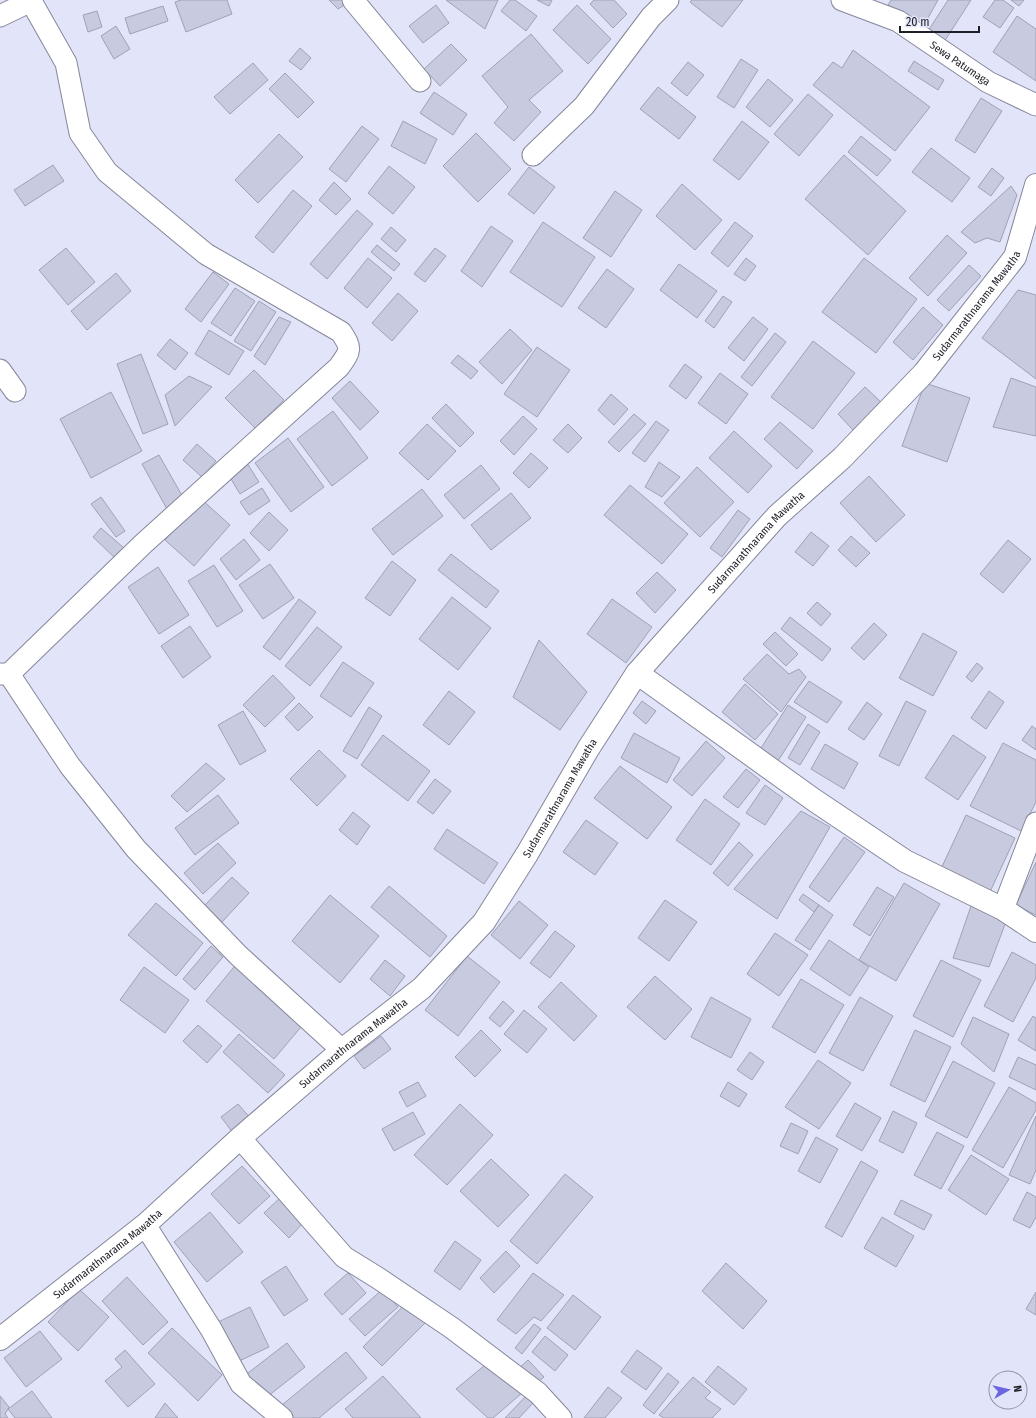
<svg xmlns="http://www.w3.org/2000/svg" width="1036" height="1418" font-family="'Fira Sans Condensed',sans-serif">
<rect width="100%" height="100%" fill="#e2e4f9"/>
<path fill="#c8cadf" stroke="#9fa1b5" d="M181,0H227L232,14L186,32L175,2Z
M329,0H343L346,4L338,9Z
M446,0H498L485,29Z
M510,0H515L537,16L526,31L501,11Z
M537,0H552L549,6Z
M594,0H614L627,14L613,28L590,4Z
M692,0H743L722,27L690,2Z
M891,0H938L924,25L888,5Z
M948,0H971L944,42L928,31Z
M995,0H1003L1014,8L1000,28L983,17Z
M1011,0H1024L1019,6Z
M436,5L449,23L423,43L409,26Z
M577,5L611,39L588,64L553,30Z
M163,6L168,21L130,34L125,18Z
M97,11L102,27L88,32L83,15Z
M1017,16L1036,29V81L993,52Z
M116,26L130,49L114,59L101,36Z
M531,34L563,71L529,100L541,112L514,141L494,123L508,107L482,76Z
M451,44L467,60L440,86L424,69Z
M300,48L311,58L301,70L289,61Z
M853,50L930,107L895,151L813,85L833,62L842,68Z
M741,59L758,70L734,108L717,97Z
M914,61L944,80L938,90L908,71Z
M688,62L704,75L687,96L671,83Z
M253,63L268,80L230,114L214,97Z
M285,73L314,102L298,118L269,89Z
M768,79L793,100L770,127L746,107Z
M658,87L696,117L679,139L640,109Z
M434,92L467,114L453,135L420,113Z
M808,94L833,115L799,156L774,134Z
M981,98L1002,111L975,153L955,140Z
M403,121L437,139L425,164L391,146Z
M742,121L769,142L739,180L713,160Z
M362,126L379,139L346,182L329,169Z
M476,133L511,169L478,202L443,166Z
M279,134L303,157L258,203L235,180Z
M861,136L891,160L877,176L848,152Z
M931,148L970,178L952,202L912,172Z
M844,155L906,211L868,255L805,199Z
M53,165L64,181L25,206L14,190Z
M389,166L415,187L393,214L368,193Z
M529,167L555,187L534,214L508,194Z
M992,168L1004,178L991,196L978,187Z
M334,182L351,199L336,215L319,200Z
M682,184L722,220L695,250L656,216Z
M1011,186L1017,195L1000,242L987,238L975,243L961,232Z
M293,190L312,206L273,253L255,237Z
M615,191L642,210L611,257L583,238Z
M357,210L373,224L327,279L310,264Z
M543,222L595,257L562,307L510,272Z
M735,222L753,236L728,267L711,253Z
M491,226L513,241L482,287L461,271Z
M391,227L406,240L396,252L381,239Z
M947,235L967,253L928,296L909,278Z
M377,245L400,264L394,271L371,252Z
M66,248L95,282L68,305L39,270Z
M435,248L446,256L425,282L414,274Z
M368,258L392,278L367,308L344,288Z
M746,258L756,266L745,281L734,274Z
M864,258L917,299L876,353L822,312Z
M679,264L717,291L697,318L660,290Z
M969,265L981,276L949,311L937,300Z
M607,269L634,289L606,328L578,308Z
M213,272L229,284L201,322L185,309Z
M116,273L131,291L87,330L71,311Z
M235,288L255,301L231,336L211,323Z
M1018,290L1036,295V379L982,338Z
M398,293L418,311L392,341L372,323Z
M723,296L732,302L714,328L705,321Z
M259,301L276,312L251,351L234,341Z
M923,307L943,325L913,360L893,342Z
M279,317L291,322L265,365L254,356Z
M753,317L768,329L744,361L728,348Z
M510,329L532,350L502,384L479,362Z
M209,330L244,351L229,375L195,354Z
M775,333L786,342L752,386L741,377Z
M170,339L188,353L175,370L157,355Z
M813,341L855,373L813,429L771,397Z
M537,347L570,370L537,417L504,394Z
M141,354L168,424L143,434L117,364Z
M458,355L478,371L471,379L451,363Z
M685,364L702,377L686,399L669,386Z
M254,370L284,400L255,428L225,398Z
M720,373L748,394L726,424L698,403Z
M189,376L212,387L175,426L165,395Z
M1011,378L1036,387V436L993,427Z
M350,381L379,412L360,430L332,398Z
M925,383L970,398L947,462L902,446Z
M865,387L881,402L853,430L838,414Z
M111,392L142,451L91,478L60,419Z
M611,394L628,409L614,425L598,410Z
M446,404L474,433L460,447L432,418Z
M333,411L368,458L332,486L297,439Z
M634,414L646,424L619,452L608,442Z
M523,416L537,429L514,455L500,441Z
M656,421L669,430L645,462L632,453Z
M780,422L813,451L797,469L764,439Z
M427,424L456,451L428,480L399,453Z
M568,424L582,438L568,453L553,440Z
M734,431L772,466L748,493L709,458Z
M288,438L324,487L291,512L255,463Z
M197,444L216,461L202,477L183,460Z
M531,453L548,468L529,488L513,473Z
M159,455L184,499L167,509L142,464Z
M659,462L680,477L662,497L645,487Z
M247,463L259,482L240,494L228,474Z
M481,465L500,489L464,519L444,495Z
M697,467L734,502L700,537L664,503Z
M869,476L905,515L876,542L840,503Z
M630,485L688,534L662,564L604,515Z
M262,488L270,501L249,515L240,502Z
M422,489L443,516L393,555L372,529Z
M511,493L531,518L491,550L471,525Z
M101,497L125,531L116,537L91,504Z
M201,499L230,525L194,566L165,540Z
M738,510L750,519L722,557L710,548Z
M269,512L288,530L269,551L250,533Z
M101,528L124,548L115,558L93,537Z
M811,532L829,546L813,566L795,552Z
M851,536L870,553L856,567L838,550Z
M244,539L260,560L236,580L220,559Z
M1008,540L1031,559L1003,593L980,574Z
M451,554L499,591L486,608L438,570Z
M392,561L416,580L390,616L365,598Z
M270,564L294,598L263,619L239,585Z
M214,565L243,611L217,627L188,581Z
M158,567L189,615L159,634L128,587Z
M657,572L676,590L655,613L636,593Z
M452,597L491,628L458,670L419,639Z
M299,599L316,612L280,660L263,647Z
M612,599L652,627L626,663L587,634Z
M817,602L831,614L821,626L807,613Z
M790,617L831,649L822,661L781,629Z
M874,623L887,635L864,660L851,648Z
M190,626L211,657L183,678L161,646Z
M317,627L342,647L310,686L285,666Z
M775,632L798,654L786,666L763,644Z
M923,633L957,652L933,696L899,678Z
M539,640L587,692L560,730L513,697Z
M767,654L789,674L799,669L806,677L781,712L743,679Z
M343,662L374,683L351,717L320,696Z
M977,663L983,668L972,682L966,677Z
M273,675L295,698L265,727L243,705Z
M809,681L842,702L827,723L794,702Z
M745,684L778,714L755,740L722,712Z
M449,691L475,712L449,745L423,725Z
M989,691L1004,702L986,729L971,718Z
M642,701L656,711L646,724L633,713Z
M906,701L926,711L899,766L879,756Z
M867,702L882,714L864,740L848,729Z
M299,703L313,717L298,731L285,717Z
M788,705L806,717L776,764L758,753Z
M369,707L382,716L357,759L343,751Z
M243,711L266,751L240,765L218,725Z
M808,724L820,732L800,765L788,758Z
M1032,726L1036,729V750L1022,740Z
M634,733L680,758L667,783L621,758Z
M383,735L430,771L408,801L361,765Z
M953,735L986,757L958,800L925,778Z
M706,741L725,758L692,796L673,780Z
M1003,743L1036,760V802L1021,831L970,806Z
M825,744L858,763L844,789L811,769Z
M319,750L346,776L317,806L290,779Z
M206,763L225,779L187,812L171,796Z
M620,766L672,807L647,839L594,798Z
M746,769L760,780L738,808L723,797Z
M435,779L451,791L433,814L417,802Z
M765,785L783,798L765,825L746,813Z
M218,795L239,823L195,855L175,828Z
M705,799L740,824L711,865L676,840Z
M801,811L830,827L777,919L734,889Z
M353,812L370,826L357,845L339,830Z
M966,815L1015,838L989,894L940,871Z
M586,820L618,843L595,875L563,852Z
M447,829L498,863L484,884L434,849Z
M844,837L865,852L829,902L809,887Z
M739,842L753,855L728,886L713,873Z
M218,843L236,863L203,894L184,873Z
M1036,862V915L1016,905Z
M232,877L249,893L222,922L205,905Z
M904,883L940,904L896,981L859,960Z
M389,886L447,936L430,957L371,907Z
M877,887L894,897L870,936L853,925Z
M803,894L819,905L814,912L799,900Z
M330,895L379,936L340,983L292,941Z
M665,900L697,922L669,961L638,938Z
M519,901L548,925L520,959L491,935Z
M156,903L203,943L176,976L128,935Z
M819,905L833,915L810,950L795,940Z
M971,906L1007,919L989,967L953,958Z
M555,931L575,946L550,978L530,963Z
M775,933L808,955L779,996L747,974Z
M829,940L869,967L850,996L810,969Z
M211,946L223,957L195,990L183,979Z
M1012,952L1036,965V978L1013,1022L984,1006Z
M467,956L500,982L458,1036L425,1010Z
M385,960L405,976L390,996L370,979Z
M941,960L981,980L953,1037L913,1016Z
M238,962L306,1021L274,1059L206,1001Z
M144,967L189,1000L165,1033L120,1000Z
M655,976L692,1009L665,1040L627,1007Z
M801,979L844,1005L815,1053L772,1027Z
M561,982L597,1016L574,1041L538,1007Z
M711,997L751,1019L731,1058L691,1037Z
M860,997L893,1016L863,1071L829,1053Z
M503,1001L514,1011L500,1027L489,1018Z
M524,1010L547,1029L527,1053L504,1034Z
M1033,1016L1036,1018V1051L1018,1040Z
M973,1017L1009,1034L994,1072L961,1044Z
M198,1025L222,1046L207,1063L183,1041Z
M481,1030L501,1050L475,1077L455,1057Z
M915,1030L951,1047L925,1102L890,1085Z
M239,1034L285,1075L268,1093L223,1052Z
M381,1036L391,1049L364,1069L354,1056Z
M750,1052L764,1062L752,1080L737,1070Z
M1018,1057L1036,1065V1090L1009,1077Z
M818,1060L851,1083L819,1129L785,1107Z
M953,1061L995,1083L967,1138L925,1116Z
M418,1082L426,1096L407,1107L399,1092Z
M728,1082L747,1094L739,1107L720,1096Z
M1009,1087L1036,1103V1110L1003,1168L972,1150Z
M855,1103L881,1118L862,1151L836,1136Z
M238,1104L251,1119L233,1133L221,1117Z
M460,1104L493,1135L447,1185L414,1155Z
M893,1111L917,1123L903,1153L879,1141Z
M413,1112L425,1134L394,1151L382,1129Z
M1036,1116V1170L1030,1184L1009,1175Z
M791,1123L808,1131L798,1154L780,1146Z
M937,1132L964,1146L941,1189L914,1175Z
M816,1137L838,1149L820,1183L798,1171Z
M971,1155L1009,1179L986,1215L948,1190Z
M491,1159L529,1195L498,1227L460,1191Z
M861,1161L878,1171L842,1237L825,1227Z
M242,1166L270,1196L239,1224L211,1194Z
M565,1174L593,1197L537,1264L510,1241Z
M1027,1192L1036,1197V1217L1030,1228L1013,1220Z
M281,1197L304,1222L289,1238L264,1213Z
M901,1200L932,1215L924,1230L894,1214Z
M210,1212L243,1252L207,1282L174,1242Z
M882,1217L914,1236L896,1267L864,1248Z
M455,1241L481,1260L460,1290L434,1271Z
M506,1251L520,1266L494,1293L480,1278Z
M726,1263L767,1301L743,1329L702,1291Z
M286,1266L308,1300L284,1316L261,1282Z
M348,1273L366,1293L342,1315L324,1294Z
M533,1273L564,1295L541,1321L534,1317L516,1334L497,1320Z
M127,1277L168,1322L143,1345L102,1301Z
M79,1289L109,1317L78,1351L48,1322Z
M383,1289L398,1307L365,1336L349,1319Z
M1036,1292V1315L1026,1309Z
M573,1295L601,1317L575,1350L547,1328Z
M413,1296L432,1316L382,1366L363,1347Z
M250,1307L269,1347L235,1363L216,1323Z
M534,1324L541,1329L522,1354L515,1348Z
M172,1328L222,1375L198,1401L148,1353Z
M40,1331L62,1359L26,1387L4,1358Z
M545,1336L568,1355L555,1371L532,1352Z
M287,1343L305,1367L263,1400L244,1376Z
M125,1350L155,1384L128,1407L105,1381L122,1367L115,1359Z
M637,1350L662,1368L646,1390L621,1372Z
M346,1352L367,1378L319,1418H292L282,1405Z
M528,1360L544,1377L533,1386L518,1369Z
M490,1361L522,1393L493,1418H488L456,1389Z
M718,1366L747,1389L734,1405L705,1382Z
M668,1373L679,1382L654,1414L643,1405Z
M383,1376L421,1418H353L345,1409Z
M693,1377L711,1392L705,1398L721,1409L712,1418H664L659,1415Z
M608,1387L622,1398L605,1418H584Z
M32,1391L52,1418H15L8,1409Z
M527,1395L534,1402L519,1418H505Z
M0,1396L9,1407L5,1414L8,1418H0Z
M165,1403L178,1418H155Z"/>
<g fill="none" stroke-linecap="round" stroke-linejoin="round">
<defs>
<g id="minor">
<path d="M353,0L420,81"/>
<path id="s1" d="M842,0L898,21L988,82L1036,105"/>
<path d="M0,16L31,1V0"/>
<path d="M533,155L584,106L651,17L668,0"/>
<path d="M0,370L15,391"/>
<path d="M0,674H9L143,544L339,367C351,350 352,349 341,332L206,254L107,172L80,133L66,63L31,1"/>
<path d="M9,674L70,766L136,849L238,955L342,1050"/>
<path d="M1003,909L1036,823"/>
<path d="M240,1138L344,1257L378,1278L452,1328L538,1393L561,1418"/>
<path d="M145,1225L211,1329L241,1384L282,1418"/>
</g>
<g id="tertiary">
<path d="M637,673L814,800L905,861L1003,909L1036,931"/>
<path id="s2" d="M0,1339L145,1225L240,1138L342,1050L422,988L484,922L527,854L588,749L637,673L777,516L842,458L924,373L1015,257L1036,185"/>
</g>
</defs>
<use href="#minor" stroke="#85879b" stroke-width="23"/>
<use href="#tertiary" stroke="#85879b" stroke-width="24"/>
<use href="#minor" stroke="#fff" stroke-width="21"/>
<use href="#tertiary" stroke="#fff" stroke-width="22"/>
</g>
<g text-anchor="middle" dominant-baseline="central" stroke-width="4" stroke-linejoin="round" paint-order="stroke">
<g font-size="11" fill="#1f1f27" stroke="#e2e4f9">
<text stroke="none"><textPath href="#s1" startOffset="135">Sewa Patumaga</textPath></text>
<text stroke="none"><textPath href="#s2" startOffset="1433">Sudarmarathnarama Mawatha</textPath></text>
<text stroke="none"><textPath href="#s2" startOffset="1109">Sudarmarathnarama Mawatha</textPath></text>
<text stroke="none"><textPath href="#s2" startOffset="785">Sudarmarathnarama Mawatha</textPath></text>
<text stroke="none"><textPath href="#s2" startOffset="461">Sudarmarathnarama Mawatha</textPath></text>
<text stroke="none"><textPath href="#s2" startOffset="137">Sudarmarathnarama Mawatha</textPath></text>
</g>
</g>
<g transform="translate(1008 1390) rotate(82)"><circle r="19" fill="#e2e4f9" stroke="#9495a5"/>
<path d="M0-3L7 15L0 10L-7 15Z" fill="#6b66e0"/>
<text y="-6" font-size="11" font-weight="bold" text-anchor="middle" fill="#1f1f27">N</text>
</g>
<path d="M900 26v6h79v-6" fill="none" stroke="#1f1f27" stroke-width="2"/>
<text x="906" y="26" font-size="12" fill="#1f1f27" stroke="#e2e4f9" stroke-width="3" paint-order="stroke">20 m</text>
</svg>
